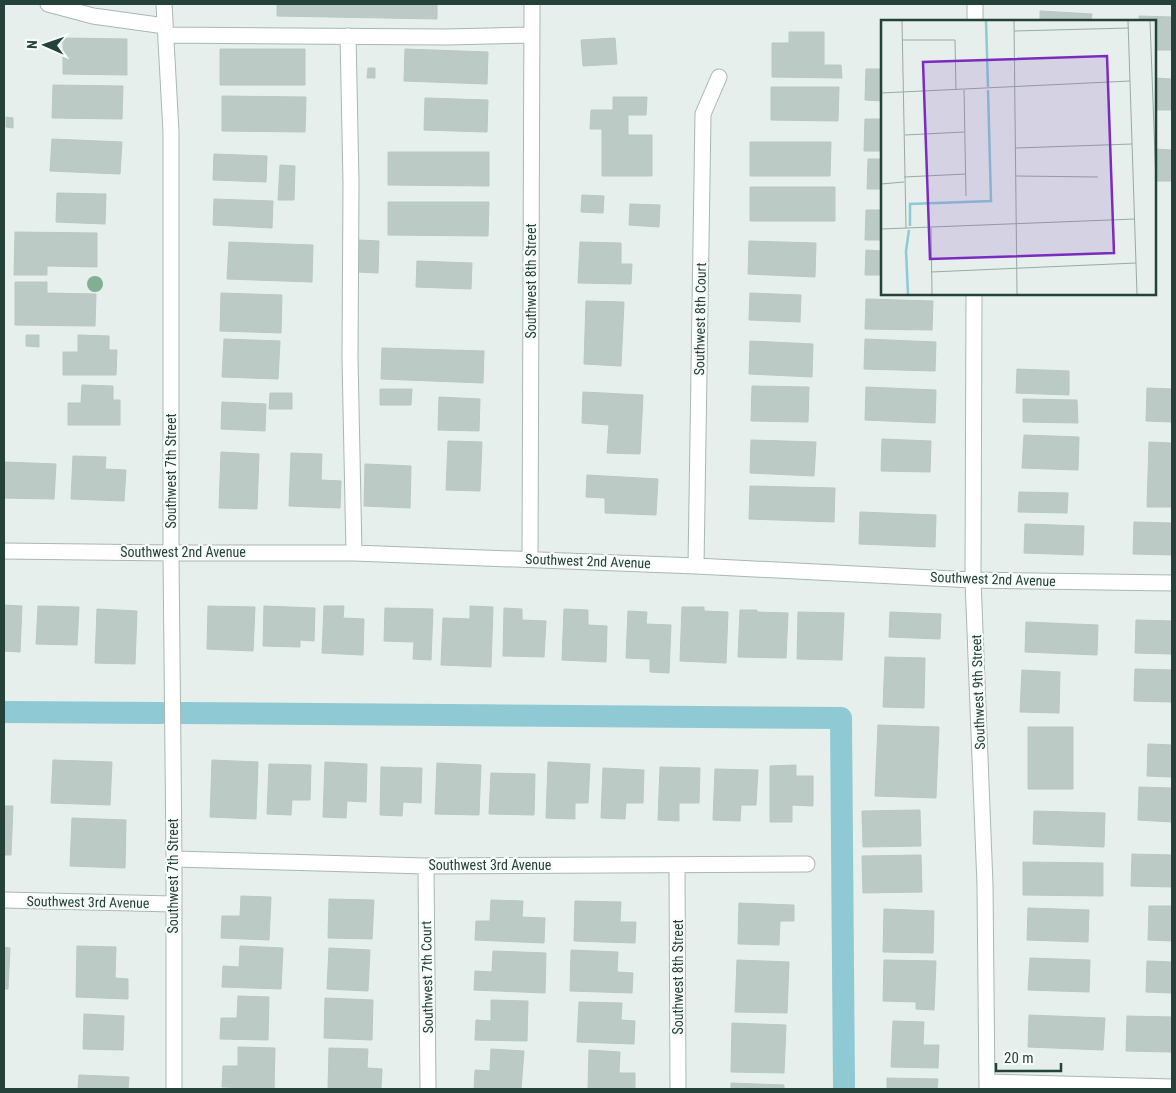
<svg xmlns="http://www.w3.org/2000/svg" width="1176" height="1093" font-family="'Roboto Condensed',sans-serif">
<rect width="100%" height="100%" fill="#e6efeb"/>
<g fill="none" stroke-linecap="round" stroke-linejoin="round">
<path stroke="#8ec9d4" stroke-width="22" d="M4,712L161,713
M182,713L841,718L844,1089"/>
</g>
<path fill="#bbcac4" stroke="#b8c9c2" d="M277,4H437V19L277,16Z
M1040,11L1092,14L1091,21H1040Z
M1139,16L1172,17V50H1155V21H1139Z
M789,32H824V65H841L842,78L772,77V43H789Z
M63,38L127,39V75L63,74Z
M615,38L617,64L583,66L581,40Z
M220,49H305V85H220Z
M405,49L488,52L487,84L404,81Z
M368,68H375V78H367Z
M866,69H882V101L865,100Z
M1155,78L1172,79V110H1155Z
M53,85L123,86L122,119L52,118Z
M771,87H839L838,121L771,120Z
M222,96L306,97L305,132L222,131Z
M613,97H647L646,115H628V135H652V176H602V129H590L591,110H613Z
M425,98L488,100L487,132L424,130Z
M6,117L13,118V128L6,127Z
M865,119H882V151H864Z
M52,139L122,142L120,174L50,171Z
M750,142H831L830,176H750Z
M1155,149L1172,150V181H1155Z
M388,152H489V186L388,185Z
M214,154L267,156L266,182L213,180Z
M868,159H882V189H867Z
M280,165L295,166L294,200H278Z
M750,187H835V221H750Z
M57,193L106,194L105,224L56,222Z
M582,195L604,196L603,213L581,212Z
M214,199L273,201L272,228L213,225Z
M388,202H489L488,236L388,235Z
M630,204L660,205L659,227L629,225Z
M866,210H882V240H865Z
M15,232L97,233V267L47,266V275H14Z
M359,240L379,241L378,273L358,272Z
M749,241L816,243L815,277L748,274Z
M229,242L313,245L312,282L227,279Z
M580,242L621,243V264H632L631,284L578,283Z
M866,250L882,251V275H865Z
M417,261L472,263L471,289L416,287Z
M15,282H47V293L96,294L95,326L15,325Z
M221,293L282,295L281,333L220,331Z
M750,293L801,295L800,322L749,320Z
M866,299L933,301L932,330L865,329Z
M586,301L624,302L621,366L584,364Z
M26,335H39V347L26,346Z
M78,335L109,336V350H117L116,375H63V352H78Z
M224,339L280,341L278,379L222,377Z
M865,339L936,342L935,371L864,369Z
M750,341L813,344L812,377L749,374Z
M382,348L484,351L483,383L381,379Z
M1017,369L1069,371V395L1016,393Z
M82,385L113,386V400H120V425H68V403H81Z
M752,386L809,387L808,422L751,421Z
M866,387L936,390L935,423L865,420Z
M1147,388L1172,389V422L1146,421Z
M380,389H412L411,405H380Z
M583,392L643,395L640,454L607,453L609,425L582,423Z
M270,393H292V409H269Z
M439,397L480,399L479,431L438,430Z
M1023,399L1077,400L1078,423L1023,422Z
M222,402L266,404L265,431L221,429Z
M1024,435L1079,437L1078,470L1022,468Z
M882,439L931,441L930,472L881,471Z
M751,440L816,442L814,476L750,473Z
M448,441L482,442L480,491L446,490Z
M1149,442L1172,443V507H1147Z
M221,452L259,454L257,509L219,508Z
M291,453L322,454L321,480L341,481L340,508L289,506Z
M73,456L106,457L105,469L126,470L124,501L71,499Z
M4,462L56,464L54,499L4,498Z
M365,464L411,466L410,508L364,506Z
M587,475L658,479L656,515L605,513V498L586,497Z
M750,486L835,488L834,522L749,519Z
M1019,492L1068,493L1067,513L1018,512Z
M860,512L936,515L935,547L859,544Z
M1134,522L1172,523V555L1133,554Z
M1025,524L1084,526L1083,555L1024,553Z
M4,605L22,606L20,652L4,651Z
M38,606L79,607L77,645L36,644Z
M208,606L255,607L253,651L207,649Z
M264,606L315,608L314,641L300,640V647L263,646Z
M324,606H344L343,618L364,619L363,655L322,653Z
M470,606L493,607L491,667L441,665L443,618L470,619Z
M682,607H704V611L728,612L726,663L680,661Z
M385,608L433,609L431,660L413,659L414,642L384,641Z
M504,608L522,609V620L546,621L544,657L503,656Z
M97,609L137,611L135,664L95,663Z
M564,609L588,610V625L607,626L606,662L562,660Z
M740,610H757V612L788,613L786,658L738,657Z
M628,611L647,612L646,624L671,625L669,673L650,672V659L626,658Z
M798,612L844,613L842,660L797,659Z
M890,612L941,614L940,639L889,637Z
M1136,620L1172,621V654L1135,653Z
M1026,622L1098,625L1097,655L1025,652Z
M885,657L925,658L924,708L883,707Z
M1135,669L1172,670V702L1134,701Z
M1022,670L1060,672L1059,713L1020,712Z
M878,725L939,727L936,798L875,796Z
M1028,727H1073V789H1028Z
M1148,744L1172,745V777L1147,776Z
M53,760L112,762L110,805L51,803Z
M212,760L258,762L256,819L210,817Z
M325,762L367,764L366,802L347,801L346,818L323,817Z
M548,762L590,764L588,803H575V819L546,818Z
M437,763L481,765L479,815L435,814Z
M269,764L311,765L310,800H292L291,815L267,814Z
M796,765V776H813V806L792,805V822H770V766Z
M381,767L422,768L421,803L403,802L402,816L380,815Z
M660,767L700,768L699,803H679V821L658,820Z
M603,768L644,770L643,803H626L625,819L601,818Z
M715,769L758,770L756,805H741L740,821L713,820Z
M491,773L535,774L534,815L489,814Z
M1139,787L1172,788V822L1138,820Z
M4,806H13L11,855H4Z
M920,810L921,846L863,847L862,811Z
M1034,811L1105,813L1104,847L1033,844Z
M72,818L126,820L125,868L70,866Z
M1132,854L1172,855V887L1131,886Z
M921,855L922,892L863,893L862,856Z
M1023,862L1103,863V896L1023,895Z
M241,896L271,897L269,940L221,938L222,916H240Z
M329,899L374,900L372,939L328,938Z
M491,900L523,901L522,917L545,918L544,943L475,940L476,921H490Z
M575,901L621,902L620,922H636L635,943L574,941Z
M739,903L794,905V921H780L779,945L738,944Z
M1149,906H1172V941L1148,940Z
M1028,908L1089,910L1088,942L1027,940Z
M884,909L934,911L933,953L883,952Z
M77,946L116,947L115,978L128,979V999L76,997Z
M240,946L283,948L281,989L222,987L223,966L239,967Z
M4,947L10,948L8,989H4Z
M329,948L370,950L368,991L327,989Z
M571,950L618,952L617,972L633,973L632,993L570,991Z
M493,951L546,953L545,993L474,990L475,971L492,972Z
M1030,958L1090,960L1089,992L1028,990Z
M737,960L789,962L787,1013L735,1012Z
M884,960L936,961L934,1010L916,1009V1002L883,1001Z
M1147,961L1172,962V993L1146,992Z
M238,996L269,997L268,1040L220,1039L221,1018H237Z
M325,998L373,1000L372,1040L324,1038Z
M491,1000L528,1001L527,1041L475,1040L476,1020L491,1021Z
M579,1002L622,1003L621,1020L635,1021L634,1044L577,1042Z
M84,1014L124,1016L123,1050L83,1049Z
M1029,1015L1105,1018L1103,1050L1028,1047Z
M1127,1016L1172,1017V1052L1126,1051Z
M893,1021L924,1022L923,1045H939L938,1068L891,1067Z
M732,1023L786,1025L784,1073L731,1072Z
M238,1047L275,1048L274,1089L222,1087L223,1066H238Z
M329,1048L368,1049L367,1068L382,1069L381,1089H328Z
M491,1049L524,1051L521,1089H474L475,1070L490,1071Z
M589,1050L620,1052L619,1073H635V1089H588Z
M79,1075L129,1077L128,1089H78Z
M887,1078L938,1079L937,1089H887Z
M731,1083L784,1085V1089H731Z"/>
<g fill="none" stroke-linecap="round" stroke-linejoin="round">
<defs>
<path id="minor" d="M48,4L93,16L165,26
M164,4L171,132V553L174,859V1089
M975,21V4
M166,35L446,37L532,35
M348,36L351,183L350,358L354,553
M974,294L973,580L985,885L987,1089
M4,551L171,553H354L696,566L973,580L1172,583
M530,559L532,4
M696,566L703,114L719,77
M174,859L426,866L807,864
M677,865L678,1089
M426,866L428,1089
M4,900L173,904
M987,1082L1172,1087"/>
</defs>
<use href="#minor" stroke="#a8b8b2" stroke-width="17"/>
<use href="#minor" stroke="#fff" stroke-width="15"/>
</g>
<circle fill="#80af93" cx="95" cy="284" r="8"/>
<g text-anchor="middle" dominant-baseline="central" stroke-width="4.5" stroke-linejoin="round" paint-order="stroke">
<g font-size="14" fill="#24423a" stroke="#f7fbf9">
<text transform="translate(531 281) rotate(-90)">Southwest 8th Street</text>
<text transform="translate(700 319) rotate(-89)">Southwest 8th Court</text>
<text transform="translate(171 471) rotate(-90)">Southwest 7th Street</text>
<text x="183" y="552">Southwest 2nd Avenue</text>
<text transform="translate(588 561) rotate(2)">Southwest 2nd Avenue</text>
<text transform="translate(993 579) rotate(2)">Southwest 2nd Avenue</text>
<text transform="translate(978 692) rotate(-92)">Southwest 9th Street</text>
<text x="490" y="865">Southwest 3rd Avenue</text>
<text transform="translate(173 876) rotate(-90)">Southwest 7th Street</text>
<text transform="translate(88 902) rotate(1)">Southwest 3rd Avenue</text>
<text transform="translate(427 977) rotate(-91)">Southwest 7th Court</text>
<text transform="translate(678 977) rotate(-90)">Southwest 8th Street</text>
</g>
</g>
<g transform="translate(881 20)">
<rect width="275" height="275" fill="#e6efeb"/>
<path fill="none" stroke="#8ec9d4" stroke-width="2.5" d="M105,1L107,67M29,206V184L110,181L107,70M27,274L25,231L28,210"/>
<path fill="none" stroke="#98aaa4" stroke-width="1" d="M21,1L25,208M133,1L136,274M247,1L256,274M269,1L275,162M133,11L248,8M21,20H74L75,70M83,70L85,176M0,73L249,61M24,115L83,112M135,128L251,124M135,156L217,157M23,157L85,154M0,164L23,162M50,208L51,274M0,209L254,199M50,252L255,243"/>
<path fill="#7b2cbf" fill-opacity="0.15" stroke="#7b2cbf" stroke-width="2.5" d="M226,36L233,233L49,239L42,42Z"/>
<rect width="275" height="275" fill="none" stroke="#24423a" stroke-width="2.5"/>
</g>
<rect width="1176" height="1093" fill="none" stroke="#24423a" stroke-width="10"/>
<g transform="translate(45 45) rotate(272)" stroke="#f7fbf9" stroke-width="4" paint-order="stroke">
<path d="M0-4L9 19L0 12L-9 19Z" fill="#24423a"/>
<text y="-8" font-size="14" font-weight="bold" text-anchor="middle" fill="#24423a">N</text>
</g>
<path d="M996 1063v8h65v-8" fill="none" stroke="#24423a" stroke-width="2.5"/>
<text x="1004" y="1063" font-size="15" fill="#24423a" stroke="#f7fbf9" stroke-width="4" paint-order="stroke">20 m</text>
</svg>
